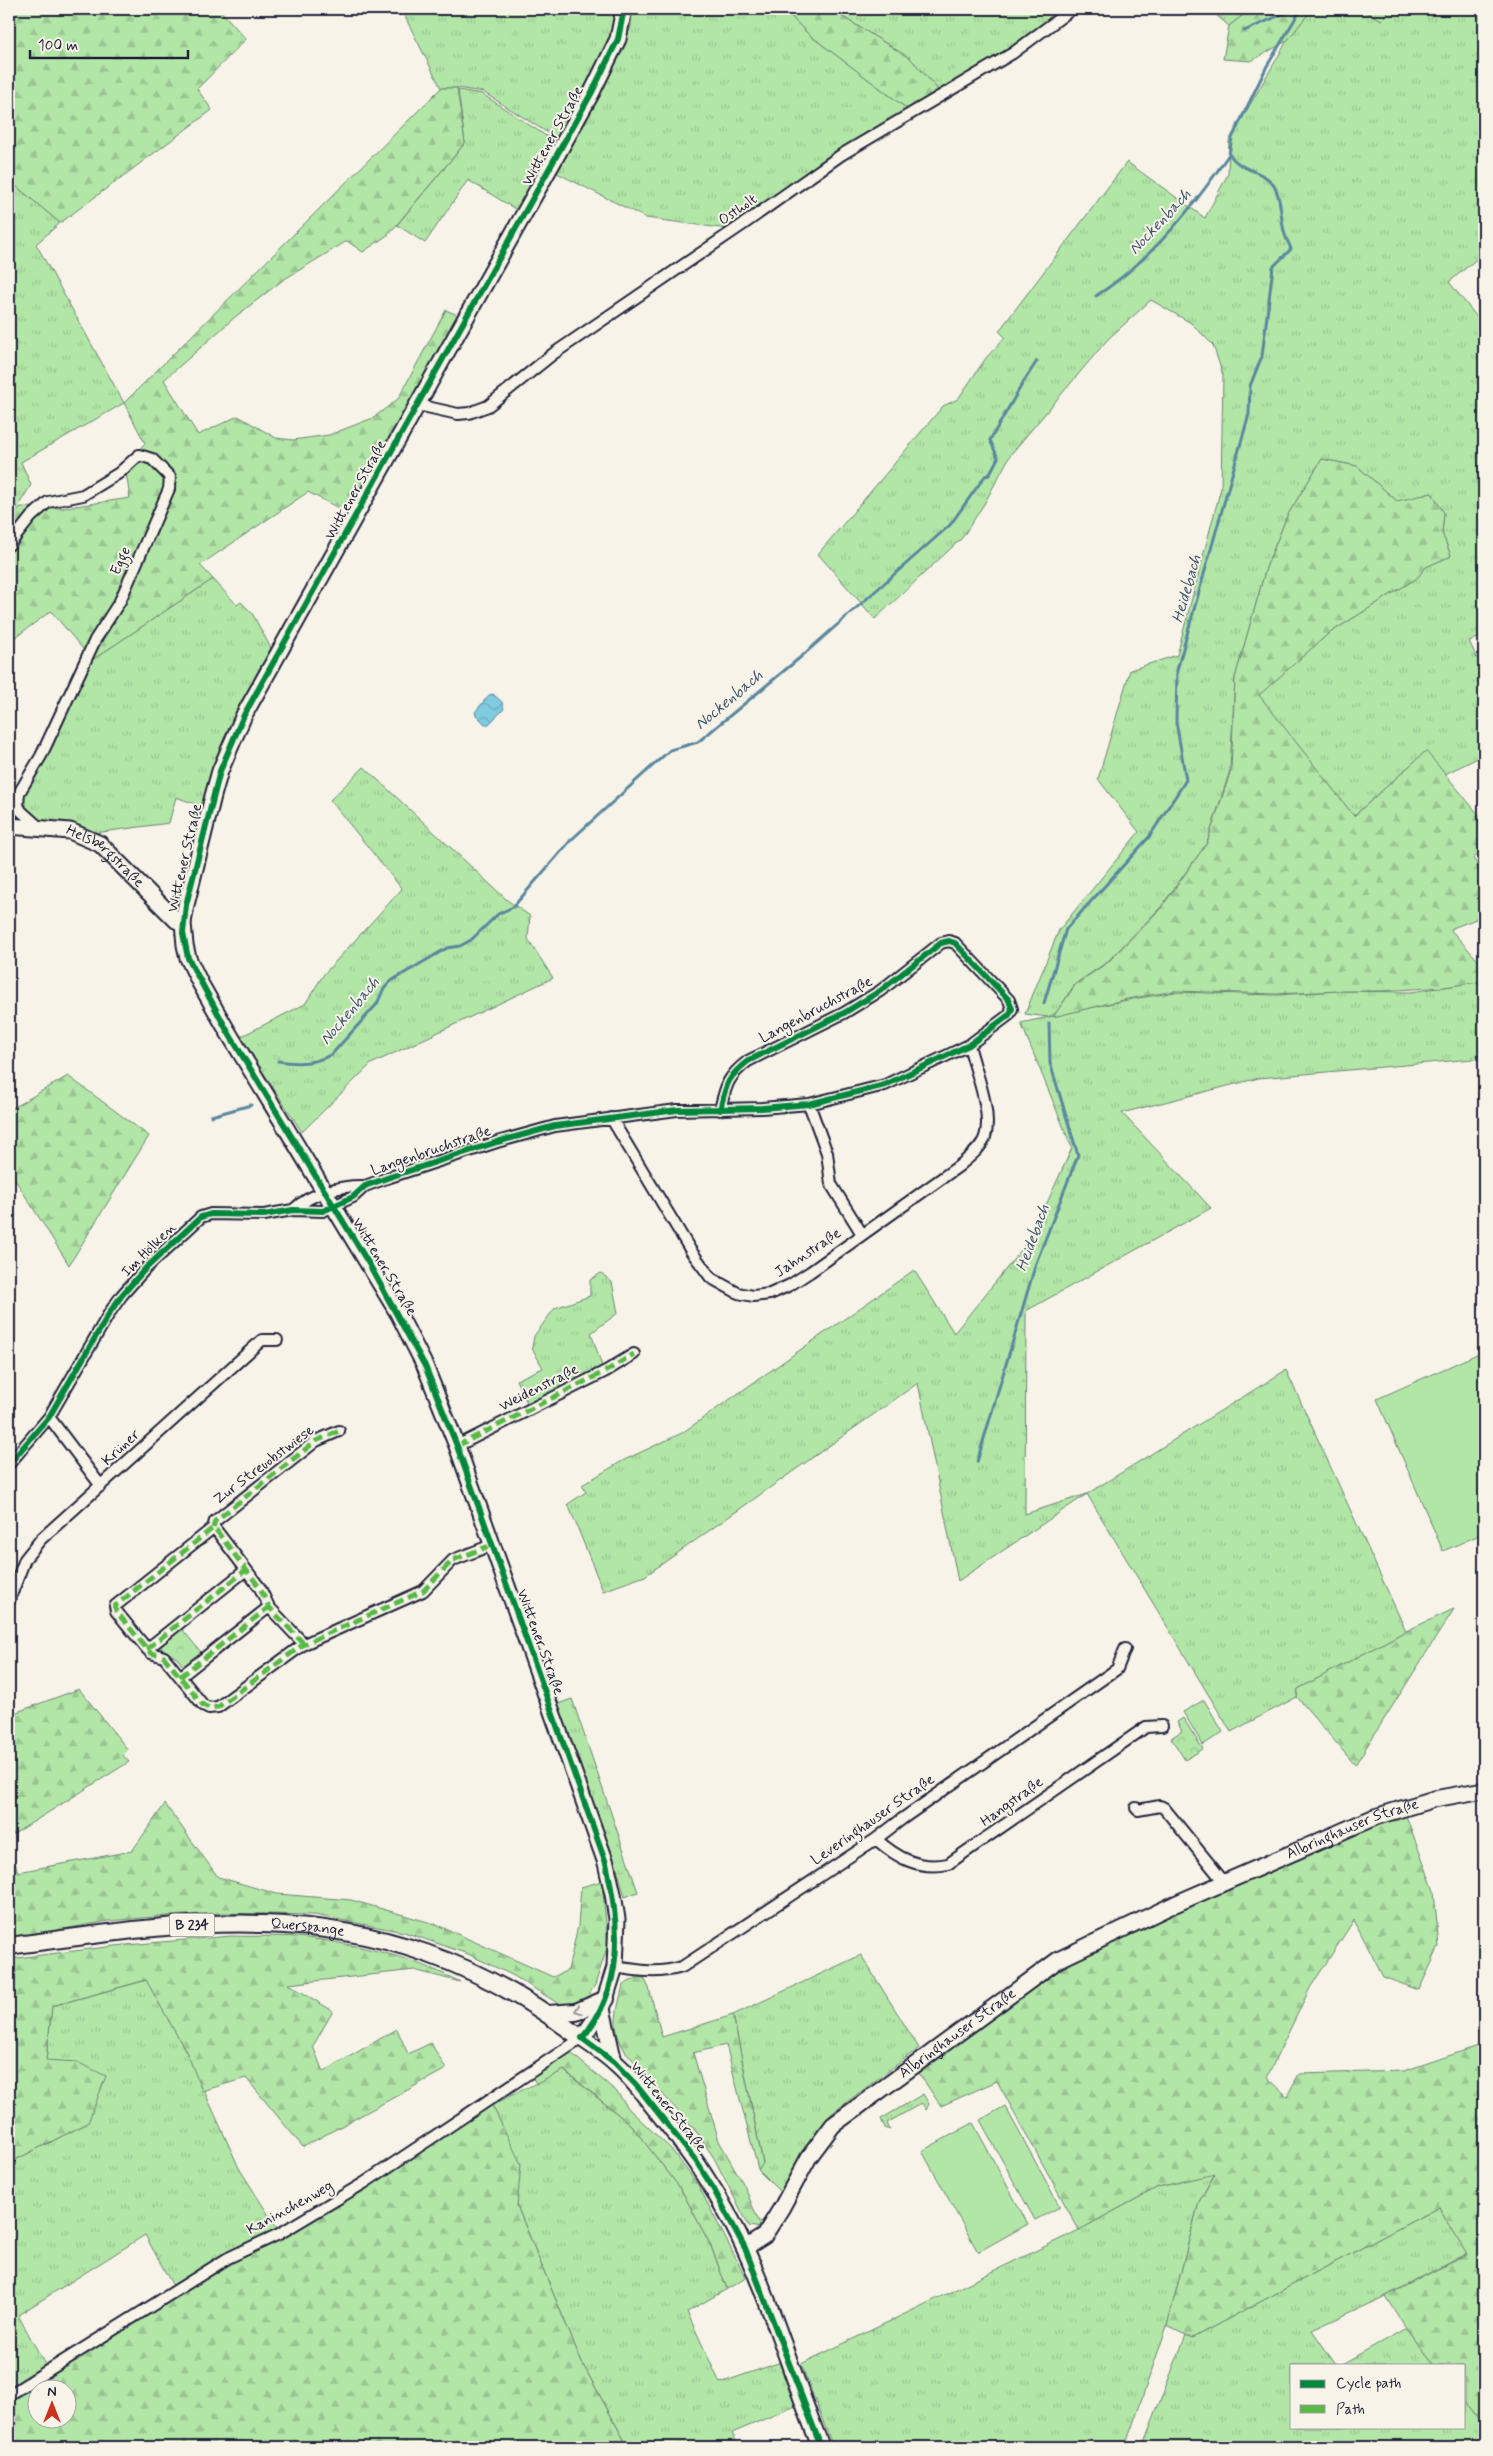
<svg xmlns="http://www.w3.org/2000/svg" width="1493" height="2456" font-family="Mynerve,sans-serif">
<defs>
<pattern id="grass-tufts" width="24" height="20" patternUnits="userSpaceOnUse" patternTransform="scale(1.25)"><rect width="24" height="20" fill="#b2e6a7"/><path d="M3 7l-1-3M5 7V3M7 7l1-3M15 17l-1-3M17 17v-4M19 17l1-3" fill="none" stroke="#99c591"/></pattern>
<pattern id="forest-firs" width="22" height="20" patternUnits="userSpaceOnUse" patternTransform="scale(1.25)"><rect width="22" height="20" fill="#b2e6a7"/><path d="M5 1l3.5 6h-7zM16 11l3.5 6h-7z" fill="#99c591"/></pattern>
<pattern id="park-crowns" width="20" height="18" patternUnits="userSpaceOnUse" patternTransform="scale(1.25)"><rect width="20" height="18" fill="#b2e6a7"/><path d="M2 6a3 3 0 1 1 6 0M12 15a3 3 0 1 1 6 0" fill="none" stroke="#99c591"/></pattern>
<pattern id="water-waves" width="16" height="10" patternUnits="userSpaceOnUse" patternTransform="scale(1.25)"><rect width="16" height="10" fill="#80cbe0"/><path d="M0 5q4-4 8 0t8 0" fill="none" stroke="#6eaec1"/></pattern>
</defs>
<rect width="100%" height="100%" fill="#f7f3e8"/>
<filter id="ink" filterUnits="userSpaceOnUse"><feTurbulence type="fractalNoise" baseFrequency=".02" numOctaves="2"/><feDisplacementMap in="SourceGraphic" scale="10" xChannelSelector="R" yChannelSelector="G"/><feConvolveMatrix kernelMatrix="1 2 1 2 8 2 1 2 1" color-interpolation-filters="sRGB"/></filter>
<g filter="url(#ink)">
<path fill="url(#grass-tufts)" stroke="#6a8471" d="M401,9H618L617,24L604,54L559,140L483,92L457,88H441Z
M631,9H784L808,34L909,110L728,229L646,218L557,173L605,85L631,27Z
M830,9H1069L1013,50L940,92L911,59Z
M1209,9H1251L1229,26Z
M1312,9H1360L1382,20L1391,9H1484V253L1449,282L1480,321L1484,322V636L1469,641L1484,673V755L1445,774L1425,752L1354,816L1258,695L1328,634L1417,578L1426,567L1451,556L1442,533L1444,513L1397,501L1357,466L1322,459L1287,516L1266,568L1235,678L1230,770L1207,843L1160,908L1107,962L1075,984L1056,1013L1048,1017L1025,1014L1059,930L1139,832L1098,779L1130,670L1177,655L1221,488L1223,375L1213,345L1191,323L1151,300L1108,339L1011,454L984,504L962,538L875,619L818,554L943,406L958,399L986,358L1005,337L999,331L1127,162L1205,218L1228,174L1229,141L1287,41Z
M458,90L482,94L557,143L520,212L468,180L425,243L397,225L465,143Z
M9,180L60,223L36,244L124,403L21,462L31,485L9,521Z
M213,579L237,605L241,602L252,613L273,652L204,807L176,797L169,823L87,834L40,825L22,808V795L81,685L92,660Z
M364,767L507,900L530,916L528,939L553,978L371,1064L302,1132L240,1037L305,1004L324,974L402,889L330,800Z
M1484,981V1058L1259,1078L1122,1113L1211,1208L1026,1311L1025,1514L1087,1494L1286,1370L1406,1631L1298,1689L1297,1697L1231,1732L1087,1494L958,1581L918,1383L645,1576L603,1591L568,1504L586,1492L582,1485L624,1460L682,1433L914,1270L954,1333L1031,1238L1072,1148L1021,1023L1127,1000L1175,992L1276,995L1339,991L1411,992Z
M601,1273L612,1282L618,1313L591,1333L602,1366L528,1405L516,1380L543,1368L532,1348L534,1336L555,1308L590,1296V1280Z
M572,1699L638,1892L625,1897L616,1865L558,1704Z
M861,1955L919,2048L831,2114L806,2150L782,2194L758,2170L763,2163L733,2015Z
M147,1980L188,2055L239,2168L278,2230L226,2255L173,2286L145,2235L18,2315L47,2368L9,2392V2163L88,2123L77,2062L46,2061L52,2006Z
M563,2070L631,2125L681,2189L711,2246L727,2289L687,2312L720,2383L781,2362L798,2405L732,2433L739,2447H628L582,2363L517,2206L520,2164L492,2105Z
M923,2094L929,2104L926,2110L922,2103L887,2123L890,2130L885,2128L881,2119Z
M1215,2173L1199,2202L1167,2326L1125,2447H833L801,2364L1079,2230L1158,2187Z
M1439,2207L1467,2253L1386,2296L1312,2330L1336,2365H1292V2427H1464V2402L1484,2428V2447H1142L1186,2335L1192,2338Z
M1406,2328L1435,2365H1340Z"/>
<path fill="url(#forest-firs)" stroke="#6a8471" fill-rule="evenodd" d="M9,9H139L146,15H155L166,9H219L246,39L197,89L212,110L60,223L9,180Z
M784,9H830L911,59L940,92L909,110L808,34Z
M1251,9H1312L1287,41L1251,61L1223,59L1229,26Z
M1360,9H1391L1382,20Z
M441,88H457L465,143L389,234L363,252L347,241L283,280L235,317L164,380L198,435L238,416L276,438L293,440L329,435L373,418L398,399L446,310L460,316L348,513L308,492L200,565L213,579L92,660L51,611L9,642V525L20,507L62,508L130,498L125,466L145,443L124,403Z
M1322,459L1357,466L1397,501L1432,493L1444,513L1442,533L1451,556L1426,567L1417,578L1328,634L1259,695L1354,816L1426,751L1484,821V850L1473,858L1484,875V916L1450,929L1484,967V981L1444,987L1381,991H1339L1276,994L1175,991L1127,999L1053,1017L1076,984L1107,963L1161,908L1207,843L1231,770L1235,678L1266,568L1287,516Z
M68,1076L149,1136L69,1265L9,1170V1110Z
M1454,1609L1355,1765L1297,1697L1298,1689L1406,1631Z
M79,1689L128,1750L123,1755L129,1762L9,1837V1715Z
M165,1804L218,1877L277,1894L351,1900L435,1924L553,1977L568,1970L578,1926L581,1887L602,1881L608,1945L595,1985L583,2003L573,2006L559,2004L514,1976L468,1954L404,1932L314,1915L218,1913L166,1916L108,1921L9,1939V1844L18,1872L132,1851Z
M1405,1813L1434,1891L1439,1947L1419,1990L1383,1977L1354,1920L1310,1988L1267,2077L1287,2096L1299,2074L1404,2071L1484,2044V2428L1464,2402V2365H1435L1406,2328L1386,2296L1467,2254L1439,2207L1192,2338L1167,2326L1199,2202L1215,2174L1158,2187L1079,2230L997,2081L941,2106L916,2069L1053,1970L1190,1903Z
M231,1936C256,1937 282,1935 307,1938C360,1945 413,1957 460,1982L414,1970L288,1984L333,2011L313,2046L323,2072L397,2029L408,2054L431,2043L446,2069L303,2147L246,2078L202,2091L188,2055L146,1980L52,2006L46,2060L77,2062L106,2076L88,2123L9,2163V1959L115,1946Z
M638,1977L644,1978L649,1988L662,2037L733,2015L763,2164L758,2169L726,2045L693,2053L719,2141L744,2185L759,2222L766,2220L761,2228L749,2226L714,2158L698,2134L625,2051C610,2026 617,2012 623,1985Z
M571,2053L617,2092L629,2109L671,2149L698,2185L746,2278L727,2289L711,2246L681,2189L631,2125L564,2070L537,2084L532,2078Z
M492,2105L521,2164L517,2206L582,2363L628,2447H9V2402L92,2347L232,2260L282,2237ZM38,2388H68V2418H38Z"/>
<path fill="url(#park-crowns)" stroke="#6a8471" d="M181,1628L201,1652L184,1667L178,1659L161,1648L160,1642Z
M1183,1718L1203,1749L1185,1760L1171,1738L1182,1731L1177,1722Z"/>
<path fill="#b2e6a7" stroke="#6a8471" d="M1477,1354L1484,1371V1533L1443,1551L1377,1399Z
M1204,1700L1223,1732L1203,1745L1183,1712Z
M1005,2106L1060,2207L1035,2220L980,2120Z
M973,2123L1028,2224L978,2252L922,2151Z"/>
<path fill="url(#water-waves)" stroke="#5a879e" d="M493,694L502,702L504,709L489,724H485L476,715L475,712L489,695Z"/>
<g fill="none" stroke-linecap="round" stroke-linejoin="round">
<path stroke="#5a879e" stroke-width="3" d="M1244,31L1294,9
M1096,296C1150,261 1194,207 1229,154
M1044,1003L1066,929L1149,837L1186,780L1176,721L1177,670L1249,414L1250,386L1262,356L1273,267L1291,249C1289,243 1285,237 1284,231C1280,216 1282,190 1268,179C1254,168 1241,171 1229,154L1232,138L1267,66L1301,9
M278,1061C296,1064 316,1064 332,1054L377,1004L383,990L391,981L447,948L460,946L471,940L498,914L513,907L571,840L670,750L698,742L802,656L950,525L985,476L989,475L998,458L990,440L1024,381L1037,361
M211,1116L251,1105
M977,1462L1036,1263L1078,1155L1050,1063L1049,1023"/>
<defs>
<path id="street" d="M418,405L458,414L469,413L488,406L553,354L745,223L841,155L1013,53L1072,9
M9,545L31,517L48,502L83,495L119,473L139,455L152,459L170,477L169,489L120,601L95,640L41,756L19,793L18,805L21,811L40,828
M809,1104L827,1153L831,1184L862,1234
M611,1118L691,1251L711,1278L738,1293L753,1296L770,1294L790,1285L810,1272L959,1166C968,1158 981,1149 985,1137C993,1113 975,1070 969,1045
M293,1210C311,1193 340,1185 365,1186
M49,1417L101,1486
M457,1446L606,1371L634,1354
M9,1464L49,1417L110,1312L122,1295L146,1268L201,1217L211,1214L264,1215L293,1210L323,1211L353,1197L365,1186L387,1178L497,1142L555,1126L677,1110L762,1108L809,1104L885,1085L969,1045L1009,1015L1012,1009L1009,1000L955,943L949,941L941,943L880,991L844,1013L748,1061C727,1077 726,1085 720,1110
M213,1528L215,1521L316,1441L339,1431
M9,1601L25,1559L41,1539L262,1340H277
M304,1644L269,1607L260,1588L216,1530L213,1528L115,1606L116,1611L147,1649L151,1653L164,1657L203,1705L209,1708L218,1707L304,1644L423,1591L453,1560L492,1545
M147,1649L246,1570
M180,1677L269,1607
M1136,1808L1138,1810L1160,1806L1164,1808L1224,1882
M876,1839C897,1858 919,1870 948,1864L1146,1727L1162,1726
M615,1967C639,1971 659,1974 682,1967L876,1839L902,1819L1117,1669L1125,1649
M9,2395L228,2258L279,2234L364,2183L582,2038"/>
<g id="secondary">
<path id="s1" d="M9,826L70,831L100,844L176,920L183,923"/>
<path d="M602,2009L614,2062"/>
<path d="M582,2038L602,2009L615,1967L617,1919L613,1894L606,1863L457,1446L425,1366L398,1313L228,1032L200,983L188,958L185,945L183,923L186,905L213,796L220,771L244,715L592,92L618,39L624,9"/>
<path id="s2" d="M745,2248L764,2236L782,2207L809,2157L833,2125L1058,1960L1175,1904L1375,1817L1434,1799L1484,1790"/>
</g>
<g id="primary">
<path id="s3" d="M9,1946C93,1935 178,1921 263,1924C379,1927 479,1963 571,2031C586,2041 602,2051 615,2063C632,2077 644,2095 658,2112C686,2146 710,2181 731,2220C769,2292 790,2372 821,2447"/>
<path d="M548,2014L576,2012L606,1999"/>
</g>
</defs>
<use href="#street" stroke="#22223b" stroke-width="14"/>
<use href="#secondary" stroke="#22223b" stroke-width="19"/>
<use href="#primary" stroke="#22223b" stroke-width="20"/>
<use href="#street" stroke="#f7f3e8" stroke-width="10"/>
<use href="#secondary" stroke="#f7f3e8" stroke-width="15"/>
<use href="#primary" stroke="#f7f3e8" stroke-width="16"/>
<path stroke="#58b947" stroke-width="5" stroke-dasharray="10 5" stroke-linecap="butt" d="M457,1446L606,1371L634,1354
M213,1528L215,1521L316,1441L339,1431
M304,1644L269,1607L260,1588L216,1530L213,1528L115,1606L116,1611L147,1649L151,1653L164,1657L203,1705L209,1708L218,1707L304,1644L423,1591L453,1560L492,1545
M147,1649L246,1570
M180,1677L269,1607"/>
<defs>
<path id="cycleway" d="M624,9L618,39L592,92L244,715L220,771L186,905L183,933L188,958L228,1032L369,1264L425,1366L457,1446L606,1863C620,1924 625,1988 582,2038L614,2062L637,2086L696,2161L713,2188L745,2248L821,2447
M9,1464L49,1417L110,1312L122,1295L146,1268L201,1217L211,1214L264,1215L293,1210L323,1211L353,1197L365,1186L387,1178L497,1142L555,1126L677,1110L762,1108L809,1104L885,1085L969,1045L1009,1015L1012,1009L1009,1000L955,943L949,941L941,943L880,991L844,1013L748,1061C727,1077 726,1085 720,1110"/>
</defs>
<use href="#cycleway" stroke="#f7f3e8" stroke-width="9"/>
<use href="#cycleway" stroke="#00873e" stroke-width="6"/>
</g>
<defs><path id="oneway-chevron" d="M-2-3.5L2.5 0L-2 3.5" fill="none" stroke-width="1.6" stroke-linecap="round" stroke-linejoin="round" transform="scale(1.25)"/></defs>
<use stroke="#97959a" href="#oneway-chevron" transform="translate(578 2010) rotate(161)"/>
</g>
<g text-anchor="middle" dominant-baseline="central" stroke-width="4" stroke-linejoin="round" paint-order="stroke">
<rect fill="#f7f3e8" stroke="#62616f" stroke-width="1" x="169.5" y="1913.5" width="45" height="23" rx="4"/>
<g font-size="14" font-weight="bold" fill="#22223b">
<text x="192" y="1925">B 234</text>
</g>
<g font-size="15" fill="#22223b" stroke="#f7f3e8">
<text transform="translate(553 136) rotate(-61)">Wittener Straße</text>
<text transform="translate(738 210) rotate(-35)">Ostholt</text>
<text transform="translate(356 490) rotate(-61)">Wittener Straße</text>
<text transform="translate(121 561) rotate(-66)">Egge</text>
<text transform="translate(185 858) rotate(-77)">Wittener Straße</text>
<text stroke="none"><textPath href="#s1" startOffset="105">Helsbergstraße</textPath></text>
<text transform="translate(816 1010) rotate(-28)">Langenbruchstraße</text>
<text transform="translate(431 1151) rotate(-19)">Langenbruchstraße</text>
<text transform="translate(149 1250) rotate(-45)">Im Hölken</text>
<text transform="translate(808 1253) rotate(-34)">Jahnstraße</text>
<text transform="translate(384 1267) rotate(59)">Wittener Straße</text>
<text transform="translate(539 1388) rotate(-27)">Weidenstraße</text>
<text transform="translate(121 1448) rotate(-43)">Krüner</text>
<text transform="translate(264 1465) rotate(-37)">Zur Streuobstwiese</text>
<text transform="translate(540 1642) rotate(70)">Wittener Straße</text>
<text transform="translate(1012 1802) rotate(-36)">Hangstraße</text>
<text transform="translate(873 1820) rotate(-35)">Leveringhauser Straße</text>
<text stroke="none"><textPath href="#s2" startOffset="755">Albringhauser Straße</textPath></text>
<text stroke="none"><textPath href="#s3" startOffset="300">Querspange</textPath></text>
<text stroke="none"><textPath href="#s2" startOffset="308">Albringhauser Straße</textPath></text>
<text transform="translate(668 2107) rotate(51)">Wittener Straße</text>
<text transform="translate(290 2208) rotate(-29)">Kaninchenweg</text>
</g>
<g font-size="16" font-style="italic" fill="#3e556d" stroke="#f7f3e8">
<text transform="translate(1160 222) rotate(-47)">Nockenbach</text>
<text transform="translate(1187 589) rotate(-74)">Heidebach</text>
<text transform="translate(729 700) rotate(-40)">Nockenbach</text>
<text transform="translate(350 1011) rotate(-50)">Nockenbach</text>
<text transform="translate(1033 1238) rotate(-70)">Heidebach</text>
</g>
</g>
<rect width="1493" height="2456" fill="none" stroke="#f7f3e8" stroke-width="30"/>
<rect x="15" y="15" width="1463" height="2426" fill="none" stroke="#22223b" stroke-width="2" filter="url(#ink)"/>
<rect x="1290" y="2364" width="175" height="65" fill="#f7f3e8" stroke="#a29fa3"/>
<rect x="1300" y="2380" width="25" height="8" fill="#00873e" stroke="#a29fa3"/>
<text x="1336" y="2388" font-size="15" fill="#22223b">Cycle path</text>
<rect x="1300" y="2405" width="25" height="8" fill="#58b947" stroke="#a29fa3"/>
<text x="1336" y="2414" font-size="15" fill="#22223b">Path</text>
<g transform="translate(52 2404)"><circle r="24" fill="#f7f3e8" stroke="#a29fa3"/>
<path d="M0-4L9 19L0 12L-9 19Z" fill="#c8321e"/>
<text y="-8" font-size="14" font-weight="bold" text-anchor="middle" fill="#22223b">N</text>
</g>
<path d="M30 50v8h158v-8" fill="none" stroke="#22223b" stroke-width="2.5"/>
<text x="38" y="50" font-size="15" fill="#22223b" stroke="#f7f3e8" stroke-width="4" paint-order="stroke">100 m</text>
</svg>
